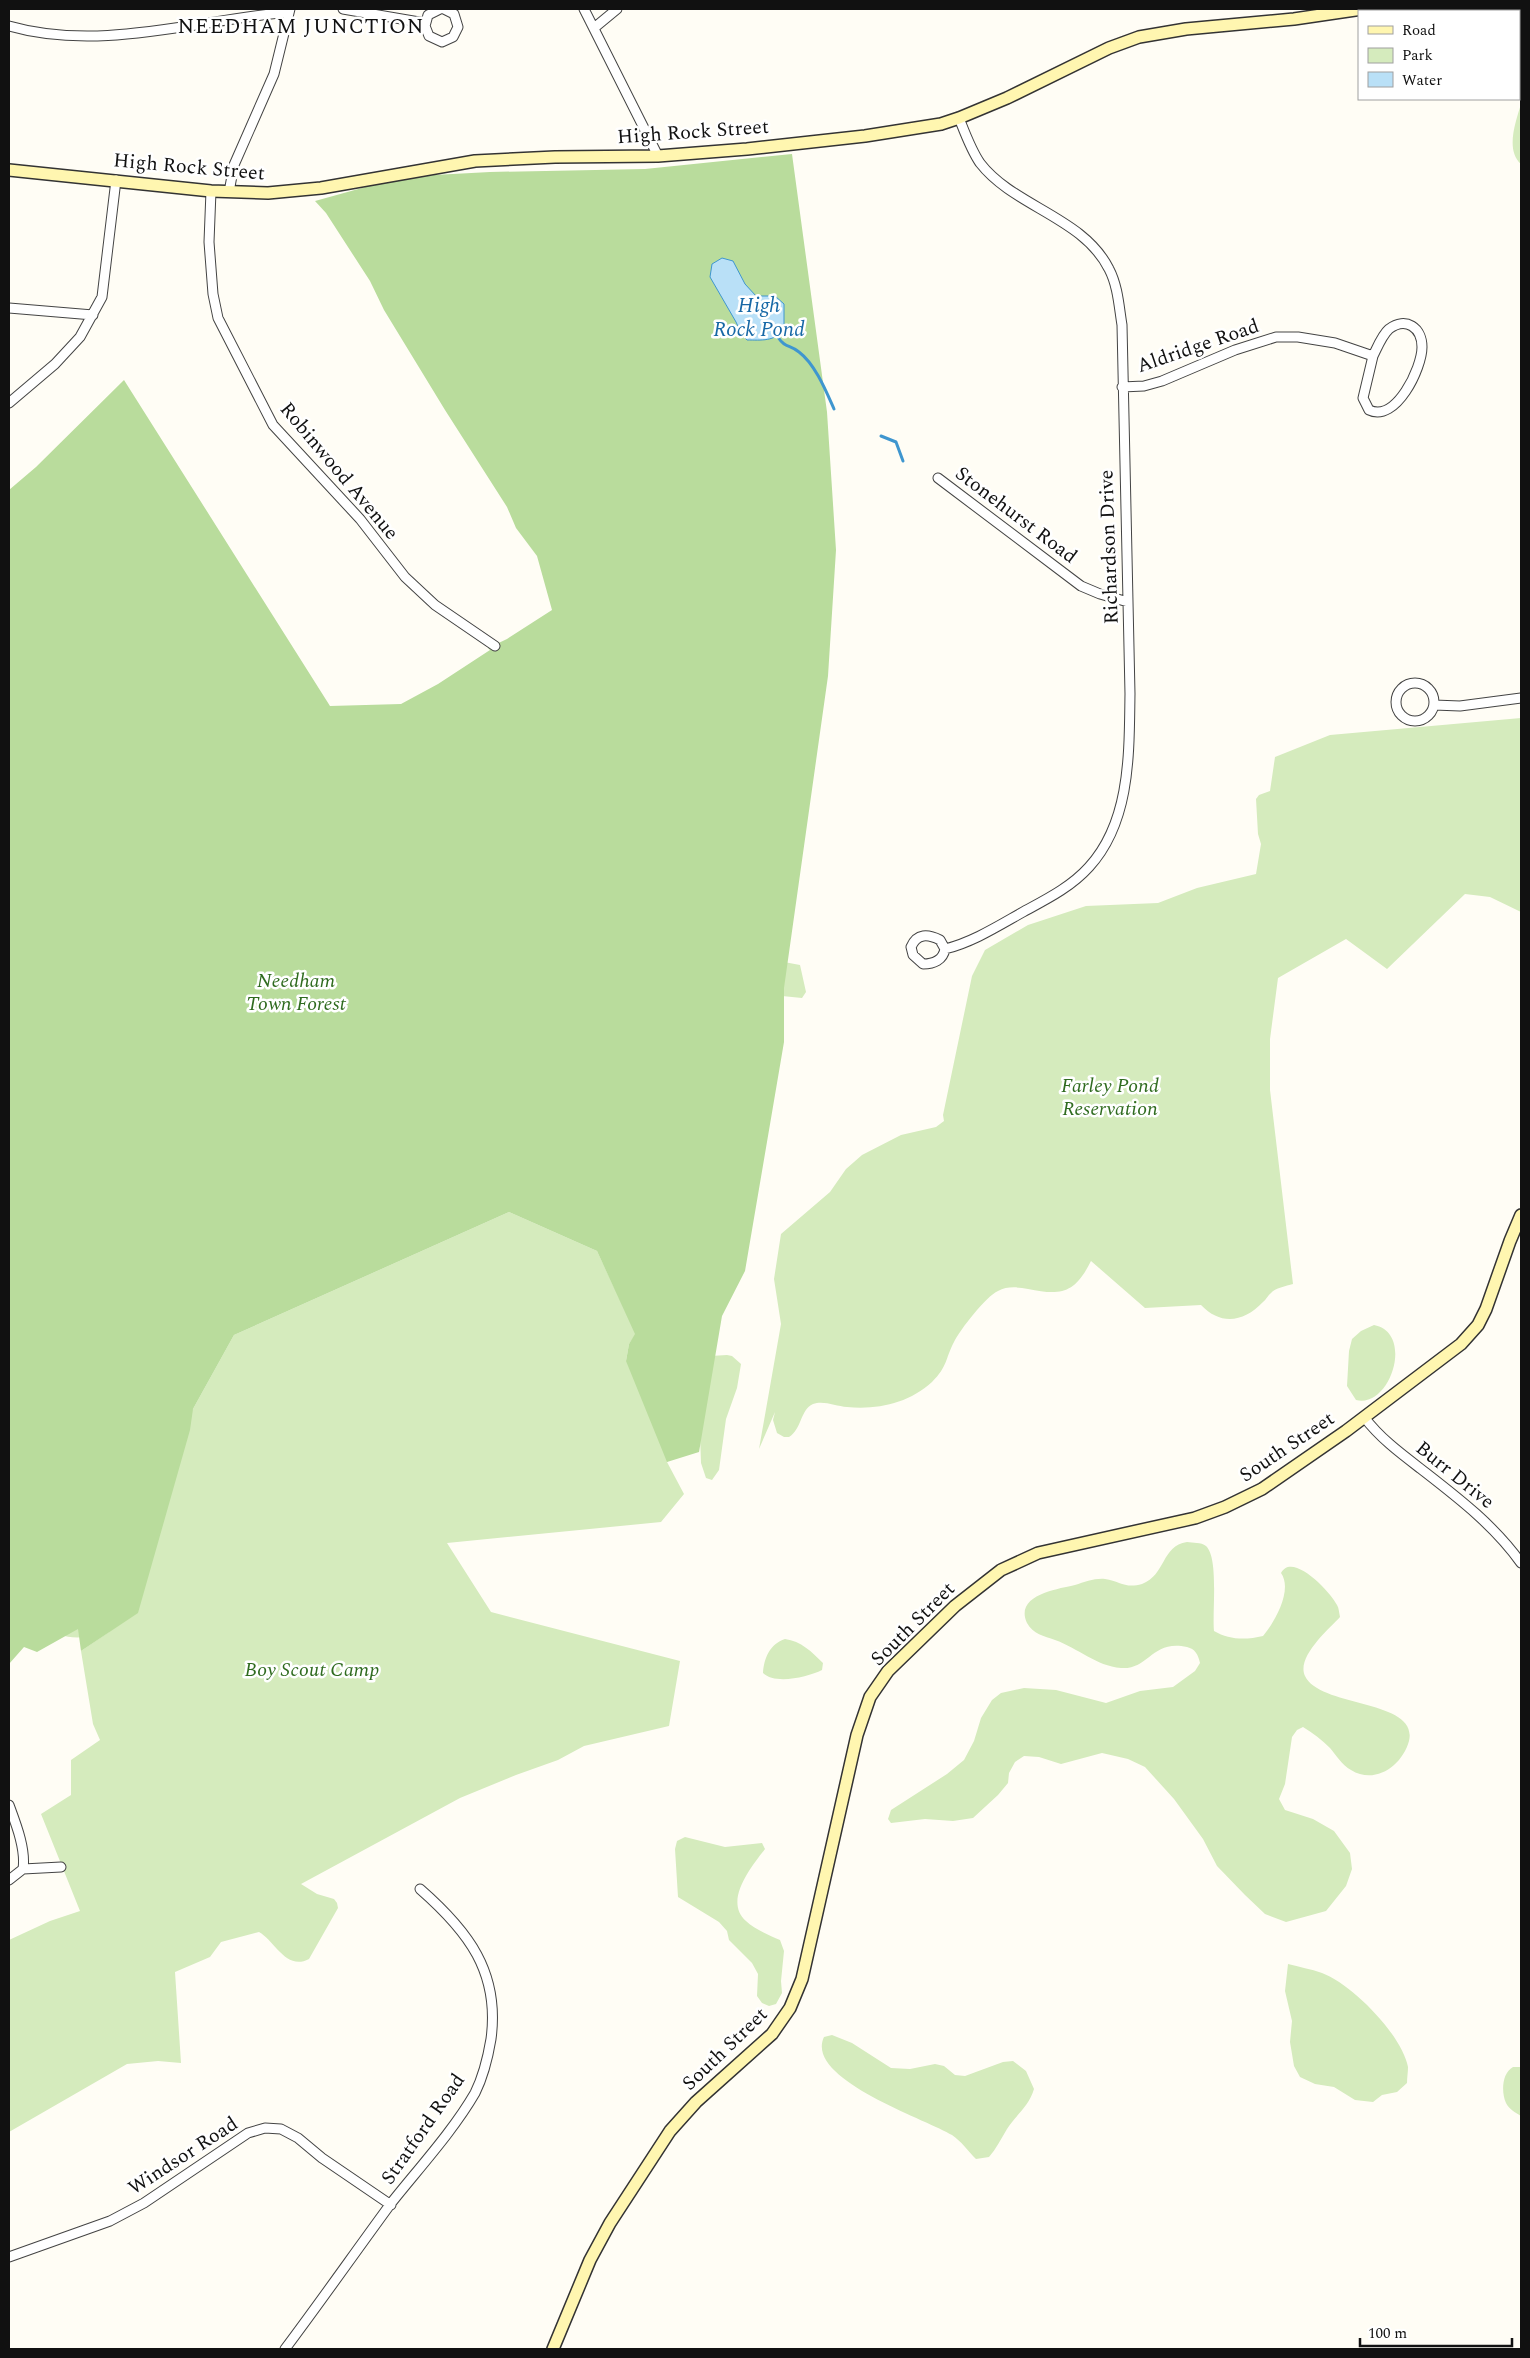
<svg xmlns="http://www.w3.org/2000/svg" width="1530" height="2358" font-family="Spectral,serif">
<rect width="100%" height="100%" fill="#fffdf5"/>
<path fill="#d5ebbd" d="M1521,104V164C1505,150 1516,121 1521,104Z
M1521,718V912L1490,897L1465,894L1387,969L1346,939L1278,978L1270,1039V1090L1293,1284C1286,1286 1275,1288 1271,1293C1268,1295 1266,1300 1263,1302C1244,1322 1221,1326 1201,1305L1145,1308L1091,1261C1075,1293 1062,1296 1028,1289C1018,1287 1007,1286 998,1291C986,1296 960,1330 954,1342C945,1359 948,1366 932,1382C909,1403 878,1410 847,1407C836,1406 823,1400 813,1404C800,1410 802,1429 789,1437H784L777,1433L773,1420L775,1412L759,1449L781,1324L774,1279L781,1234L830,1192L846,1169L862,1155L901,1135L936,1127L944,1121L943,1115L972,976L985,950L1028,925L1086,906L1158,903L1197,888L1256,874L1261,844L1258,834L1256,799L1259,795L1270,791L1275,757L1330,735Z
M784,962L800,965L806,992L802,998L782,996Z
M509,1212L597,1251L636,1334L629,1344L626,1361L727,1355L732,1356L741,1364L737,1388L726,1419L719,1470L712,1480L706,1478L701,1463L700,1435L667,1462L684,1494L661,1522L447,1543L491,1612L680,1661L669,1726L584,1746L558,1760L516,1775L460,1798L301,1884L317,1894L334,1899L337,1903L338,1908L309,1959C286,1971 275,1941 259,1932L221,1942L210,1957L175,1972L181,2063L158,2061L127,2064L9,2132V1940L50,1921L80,1911L41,1814L71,1795V1760L100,1740L93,1724L81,1651L109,1632C58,1647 47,1629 9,1600L193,1409L234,1335Z
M1374,1325C1415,1333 1390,1409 1356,1400L1347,1386L1349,1351L1352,1339L1361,1331Z
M1187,1542C1193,1543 1201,1542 1206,1546C1219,1558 1212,1612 1214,1631C1229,1640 1246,1640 1263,1636C1275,1622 1293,1590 1281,1573C1292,1551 1331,1592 1337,1605C1339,1608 1339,1613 1340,1617C1329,1629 1296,1657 1305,1676C1320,1708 1419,1699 1409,1741C1402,1766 1375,1785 1351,1770C1342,1765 1336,1755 1330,1748C1322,1740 1313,1733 1303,1727L1297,1730L1292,1737L1285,1784L1279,1799L1285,1810L1313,1819L1334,1831L1350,1853L1352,1869L1346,1886L1326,1911L1286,1922L1265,1914L1245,1895L1217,1866L1203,1839L1174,1799L1145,1767L1128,1759L1102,1753L1061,1764L1039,1757L1024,1756L1015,1762L1009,1773L1008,1783L998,1795L973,1818L953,1821L925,1819L891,1823L888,1819L891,1810L947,1774L964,1760L974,1741L981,1718L992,1700L1001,1693L1024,1688L1056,1690L1106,1703L1140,1691L1173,1687L1195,1671L1200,1663C1198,1654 1195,1649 1187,1647C1152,1639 1149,1670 1121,1668C1096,1666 1078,1648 1055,1640C1044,1636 1033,1634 1027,1623C1014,1595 1058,1589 1075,1585C1085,1582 1095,1578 1105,1579C1120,1581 1125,1589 1142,1584C1166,1575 1161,1546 1187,1542Z
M785,1639C801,1641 812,1652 823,1663L822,1670C808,1677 775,1685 763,1673C764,1658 770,1644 785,1639Z
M685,1837L725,1847L762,1843L765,1849C752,1866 723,1901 746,1921C754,1929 769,1935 780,1940L784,1951L781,1981L782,1993L776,2004L769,2006L762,2003L757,1996L758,1974L752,1963L729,1940L727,1931L719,1922L678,1897L675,1849L677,1841Z
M1288,1964C1299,1967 1311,1969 1322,1973C1352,1984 1402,2035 1408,2067C1408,2072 1407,2078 1407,2083L1397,2092L1382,2095L1373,2102L1355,2100L1334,2087L1315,2084L1300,2077L1294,2066L1290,2042L1292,2021L1285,1991Z
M832,2035L852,2043L891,2068L910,2069L935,2064L944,2066L955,2075L965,2076L1003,2062L1013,2061L1026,2071L1034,2089C1029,2106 1016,2115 1007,2129C1001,2139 996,2149 989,2157L976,2159C968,2151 961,2141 952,2135C926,2119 804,2079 824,2037Z
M1513,2067H1521V2116C1516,2113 1509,2109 1506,2103C1501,2092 1502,2073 1513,2067Z"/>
<path fill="#b9dc9c" d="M792,154L827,412L836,550L828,676L784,988V1042L745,1271L722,1316L699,1452L667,1462L626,1361L629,1344L635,1334L597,1251L509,1212L234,1335L193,1409L190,1430L138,1613L81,1651L78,1629L37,1652L24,1647L9,1664V490L36,467L124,380L330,706L401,704L438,684L490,650L488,648L507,639L552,610L537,556L516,528L507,507L445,410L384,310L370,281L326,213L315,201L380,183L434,175L490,172L645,169Z"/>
<path fill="#b9e0f7" stroke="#3f96cf" d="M722,258L733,261L745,284L756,296H775L784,304V329C775,342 761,340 747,340L742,335L736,322L710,277L712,264Z"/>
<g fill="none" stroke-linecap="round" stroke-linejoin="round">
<path stroke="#3f96cf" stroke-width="3" d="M777,336C786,349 789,344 799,352C815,364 826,391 834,409
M881,436L896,442L903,461"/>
<defs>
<path id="street" d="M343,9L425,23
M440,9L428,15L425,26L429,36L442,42L453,37L458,27L454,14L444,9
M584,9L658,156
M9,26C100,52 197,20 289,12
M594,28L617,9
M211,191L209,242L213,294L218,318L273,425L360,519L405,577L435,605L495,646
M229,192L234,165L274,74L290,9
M9,308L93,315
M1122,387L1144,386L1162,381L1235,350L1276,337H1298L1335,343L1373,356L1363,398L1369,410C1396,423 1422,368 1422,347C1422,328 1406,316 1389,329C1382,335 1377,348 1373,356
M9,403L55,364L80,337L102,297L116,180
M938,478L1081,586L1100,594L1128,602
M1396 702a19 19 0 1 1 38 0a19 19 0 1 1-38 0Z
M1434,705L1460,706L1521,698
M945,949C943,960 934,964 923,964L913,955L911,947C917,933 928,934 940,940L945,949C973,942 998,926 1023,912C1047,899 1071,887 1089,867C1131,821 1129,753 1130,694L1122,325C1119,307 1118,286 1109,269C1083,217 1014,207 980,163C971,150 965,133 959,118
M1364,1417C1380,1438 1400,1453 1421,1469C1457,1497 1494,1525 1521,1563
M9,1805C16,1824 26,1849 23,1869
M9,1880L23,1869L61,1867
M9,2257L110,2221L144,2203L248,2133L265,2128L281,2129L298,2138L322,2158L391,2205
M285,2349C321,2301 356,2251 392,2202C419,2168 453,2131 475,2093C483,2077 488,2057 491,2039C500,1972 468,1931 420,1889"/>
<path id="secondary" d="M9,170L211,191L268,193L321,188L475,161L555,157L658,156L747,149L865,136L941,124L959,118L1007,98L1109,48L1139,37L1186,29L1294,19L1362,9
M553,2349L590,2260L610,2223L670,2131L696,2102L772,2034L790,2008L802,1979L857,1735L870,1697L888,1671L955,1606L1001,1570L1038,1553L1195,1518L1225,1507L1262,1489L1346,1431L1461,1344L1478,1325L1486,1309L1510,1241L1521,1215"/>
</defs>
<use href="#street" stroke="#444" stroke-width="11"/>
<use href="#secondary" stroke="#333" stroke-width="14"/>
<use href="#street" stroke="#fff" stroke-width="9"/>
<use href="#secondary" stroke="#fff6b0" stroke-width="11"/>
</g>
<g text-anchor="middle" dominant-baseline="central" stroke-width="5" stroke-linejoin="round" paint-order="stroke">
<g font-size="20" fill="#111" stroke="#fff">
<text transform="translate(693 132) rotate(-4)">High Rock Street</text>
<text transform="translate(189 167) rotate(5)">High Rock Street</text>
<text transform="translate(1198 346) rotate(-19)">Aldridge Road</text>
<text transform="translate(339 471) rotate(50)">Robinwood Avenue</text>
<text transform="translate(1016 515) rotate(37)">Stonehurst Road</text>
<text transform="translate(1109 547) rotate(-92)">Richardson Drive</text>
<text transform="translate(1287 1447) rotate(-34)">South Street</text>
<text transform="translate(1455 1475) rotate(39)">Burr Drive</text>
<text transform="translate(913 1624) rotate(-45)">South Street</text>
<text transform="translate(725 2049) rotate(-44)">South Street</text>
<text transform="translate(423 2129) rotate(-55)">Stratford Road</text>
<text transform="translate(183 2156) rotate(-33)">Windsor Road</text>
</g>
<g font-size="20" font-style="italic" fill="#2f6b1f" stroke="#fff">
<text x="296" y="981">Needham<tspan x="296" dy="23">Town Forest</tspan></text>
<text x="1110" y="1086">Farley Pond<tspan x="1110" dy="23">Reservation</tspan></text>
<text x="312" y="1670">Boy Scout Camp</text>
</g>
<g font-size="21" letter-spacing="1" fill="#111" stroke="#fff">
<text x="301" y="27">NEEDHAM JUNCTION</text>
</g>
<g font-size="21" font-style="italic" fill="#1768a6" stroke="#fff">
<text x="759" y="306">High<tspan x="759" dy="24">Rock Pond</tspan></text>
</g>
</g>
<rect width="1530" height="2358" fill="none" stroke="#111111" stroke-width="20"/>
<rect x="1358" y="10" width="162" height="90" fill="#ffffff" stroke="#a0a0a0"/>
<rect x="1368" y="26" width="25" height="8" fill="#fff6b0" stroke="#a0a0a0"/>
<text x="1402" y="35" font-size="15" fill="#111111">Road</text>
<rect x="1368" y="48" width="25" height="15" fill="#d5ebbd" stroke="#a0a0a0"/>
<text x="1402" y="60" font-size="15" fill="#111111">Park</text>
<rect x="1368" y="72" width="25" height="15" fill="#b9e0f7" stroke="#a0a0a0"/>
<text x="1402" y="85" font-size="15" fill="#111111">Water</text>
<path d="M1360 2338v8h152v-8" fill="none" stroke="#111111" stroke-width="2.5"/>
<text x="1368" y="2338" font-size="15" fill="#111111" stroke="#ffffff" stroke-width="4" paint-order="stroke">100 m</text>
</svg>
